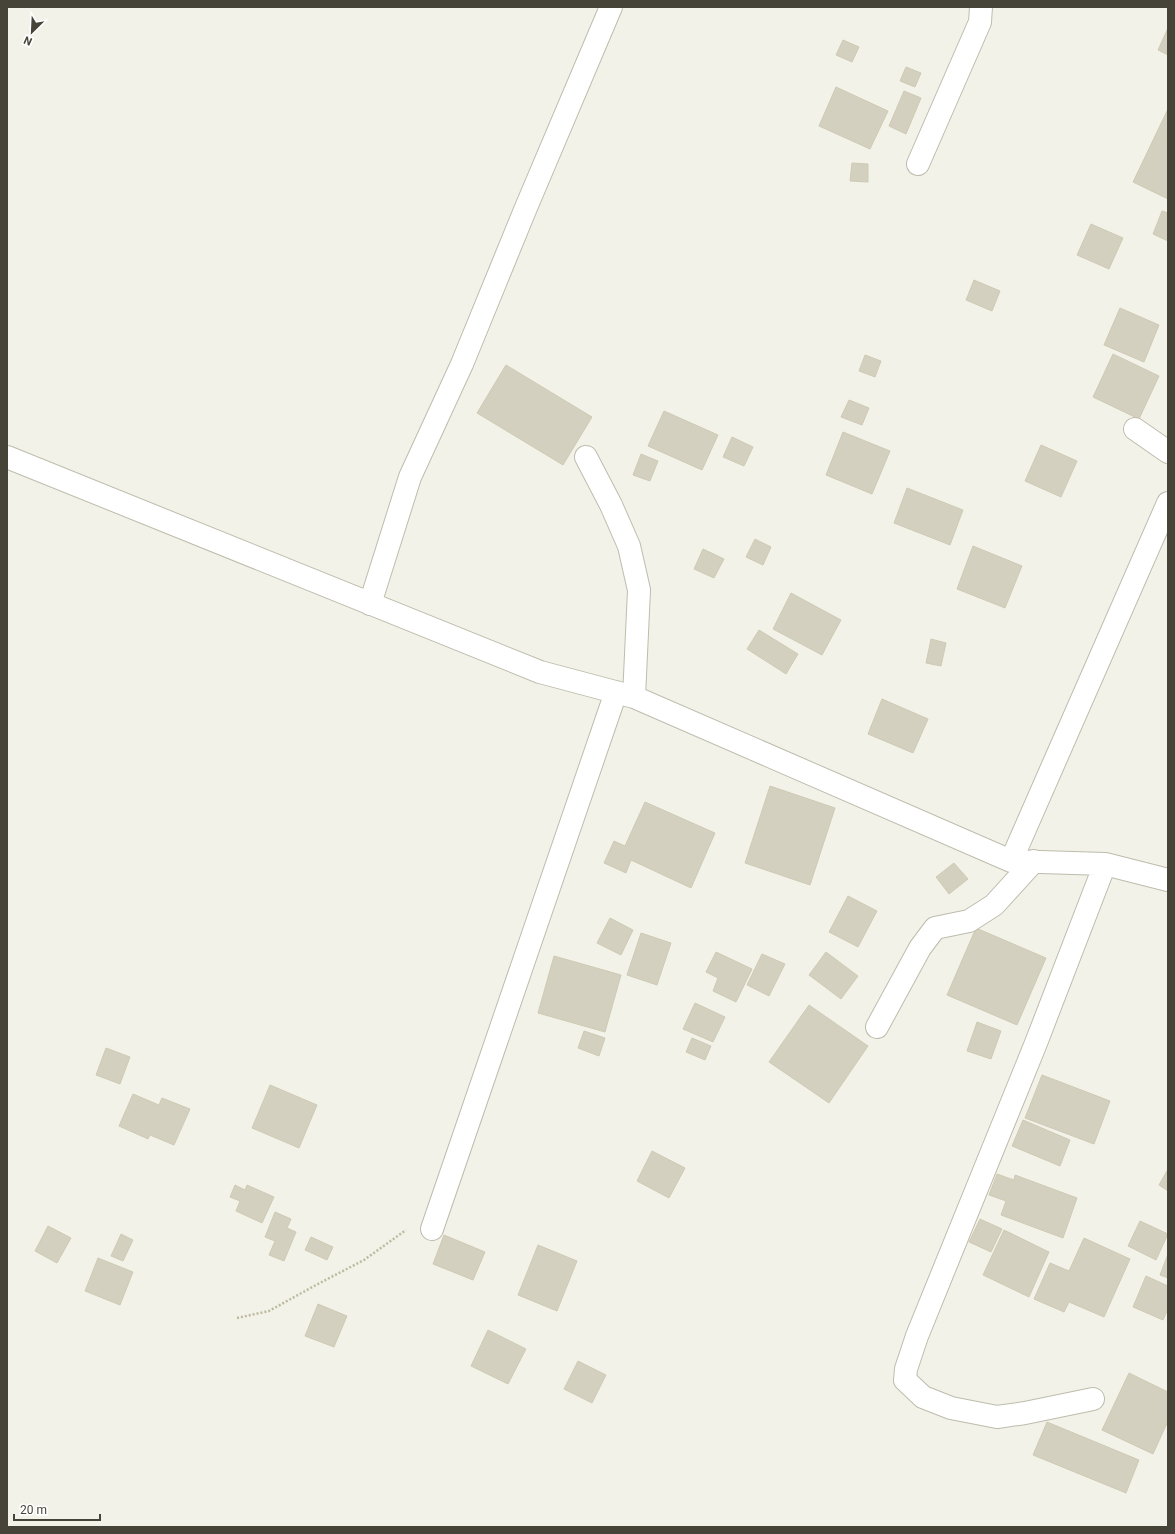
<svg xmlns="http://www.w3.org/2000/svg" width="1175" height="1534" font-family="Roboto,sans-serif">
<rect width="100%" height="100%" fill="#f3f2e9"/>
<path fill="#d3d0bf" stroke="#cecab3" d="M1168,28V55L1158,50Z
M843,40L859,47L852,62L836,55Z
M906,67L921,73L915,87L900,81Z
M836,87L888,111L870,149L819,126Z
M904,91L921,98L906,134L889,126Z
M1168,109V199L1133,182Z
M852,163L868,164V182L850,181Z
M1162,211L1168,213V241L1153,234Z
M1091,224L1123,238L1109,269L1077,255Z
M974,280L1000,291L992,311L966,300Z
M1120,308L1159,325L1144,362L1104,345Z
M1113,354L1159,376L1139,419L1093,397Z
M865,355L881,361L875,377L859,371Z
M506,365L592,417L563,465L477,413Z
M849,400L869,408L862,425L841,417Z
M664,411L718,435L702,470L648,446Z
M843,432L890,451L872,494L826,475Z
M732,437L753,447L744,466L723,457Z
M1041,445L1077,461L1061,497L1025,481Z
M641,454L658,461L650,481L633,475Z
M907,488L963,510L950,545L894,523Z
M755,539L771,547L763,565L746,557Z
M973,546L1022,566L1005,608L957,589Z
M703,549L724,559L714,578L694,569Z
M791,593L841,620L822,655L773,629Z
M759,630L798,654L786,674L747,649Z
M931,639L946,643L941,666L926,663Z
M882,699L928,719L913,753L868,734Z
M770,786L835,808L810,885L745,863Z
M645,802L715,833L691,888L631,860L626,873L604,863L614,841L625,846Z
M954,863L968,879L949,894L936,877Z
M848,896L877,911L858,947L829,932Z
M610,918L633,930L621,955L597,943Z
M976,928L1046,958L1017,1025L947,995Z
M641,933L671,943L657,985L627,975Z
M716,952L752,969L736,1002L713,991L718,978L706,972Z
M826,952L858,976L841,999L809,975Z
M762,954L785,964L769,996L747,985Z
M554,956L621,975L605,1032L538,1013Z
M695,1003L725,1017L713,1042L683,1029Z
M809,1005L868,1046L829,1103L769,1062Z
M977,1022L1001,1031L991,1059L967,1051Z
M584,1031L605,1038L599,1056L578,1048Z
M692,1038L711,1046L705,1060L686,1052Z
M106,1048L130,1057L120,1084L96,1075Z
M1042,1075L1110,1101L1094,1144L1025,1118Z
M270,1085L317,1105L299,1148L252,1128Z
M133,1094L159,1105L162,1098L190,1109L174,1145L150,1135L148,1139L119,1126Z
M1023,1120L1070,1140L1060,1166L1012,1146Z
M652,1151L685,1168L669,1198L637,1181Z
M1168,1169V1191L1159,1185Z
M997,1174L1014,1180L1015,1175L1077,1198L1063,1238L1001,1215L1006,1201L989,1195Z
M235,1185L245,1190L247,1185L274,1197L262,1223L236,1211L240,1201L230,1197Z
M275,1212L291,1219L287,1228L296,1232L284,1261L269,1255L275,1241L265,1237Z
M980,1219L1002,1229L991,1252L969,1242Z
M1140,1221L1168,1234L1156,1260L1128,1246Z
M48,1226L71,1238L57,1263L35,1251Z
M1004,1230L1049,1252L1029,1297L983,1275Z
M121,1234L133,1240L123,1261L111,1256Z
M444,1235L485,1252L473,1280L433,1264Z
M311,1237L333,1247L327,1260L305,1250Z
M1084,1238L1130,1259L1104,1317L1069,1302L1064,1312L1034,1299L1050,1263L1069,1271Z
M538,1245L577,1261L557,1311L518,1295Z
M1168,1254V1278L1160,1275Z
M98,1258L133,1272L120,1305L85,1291Z
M1146,1276L1168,1286V1309L1163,1320L1133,1307Z
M318,1304L347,1316L334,1347L305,1336Z
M488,1330L526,1349L508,1384L471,1366Z
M578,1361L606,1375L592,1403L564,1389Z
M1129,1373L1168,1392V1421L1153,1454L1102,1430Z
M1047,1422L1139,1460L1126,1493L1033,1455Z"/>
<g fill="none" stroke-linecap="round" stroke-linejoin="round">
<defs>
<path id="minor" d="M918,164L980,22L981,7
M1135,429L1168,452
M7,457L540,672L634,697L1011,861L1105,864L1168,880
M586,457L611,505L629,546L639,590L634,697
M370,604L410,477L462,364L525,210L611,7
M1011,861L1168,503
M877,1027L920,948L935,928L969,921L994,905L1034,861
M432,1229L616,692
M1093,1399L1025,1413L997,1417L951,1408L923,1397L905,1380L906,1369L917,1336L1036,1043L1105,864"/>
</defs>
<use href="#minor" stroke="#bebcac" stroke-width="24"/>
<path stroke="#beba9f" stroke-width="2.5" stroke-dasharray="2 2" stroke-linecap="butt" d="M237,1318L269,1311L316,1285L364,1260L406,1230"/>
<use href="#minor" stroke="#fff" stroke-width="22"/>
</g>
<rect width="1175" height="1534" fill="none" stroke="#464438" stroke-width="16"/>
<g transform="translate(32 32) rotate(204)" stroke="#ffffff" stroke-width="3" paint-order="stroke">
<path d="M0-3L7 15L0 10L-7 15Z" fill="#464438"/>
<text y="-6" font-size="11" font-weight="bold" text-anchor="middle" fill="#464438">N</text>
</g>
<path d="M14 1514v6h86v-6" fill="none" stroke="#464438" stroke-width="2"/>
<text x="20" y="1514" font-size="12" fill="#464438" stroke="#ffffff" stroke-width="3" paint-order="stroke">20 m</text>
</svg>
